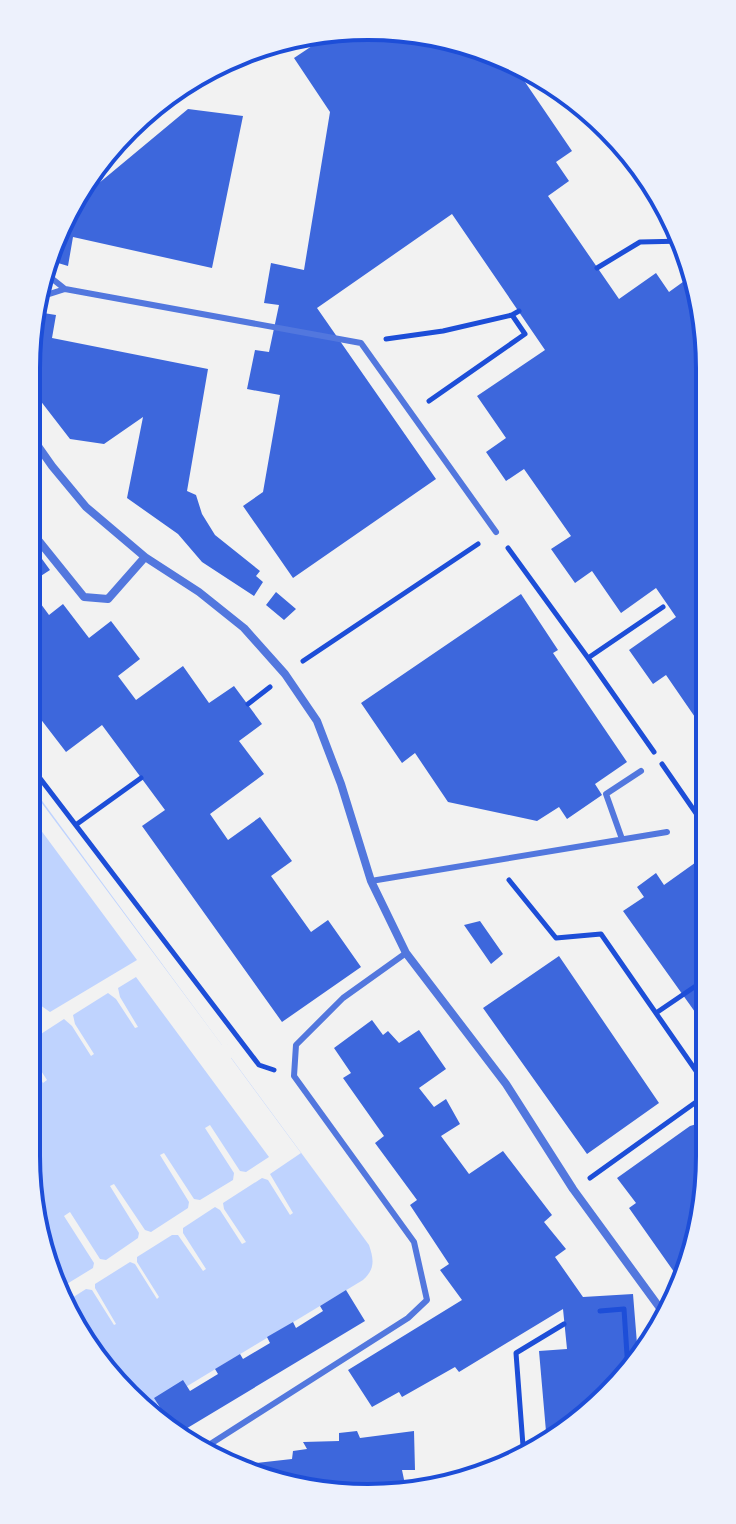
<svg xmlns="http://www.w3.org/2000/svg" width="736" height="1524" font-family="'Crimson Pro',serif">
<rect width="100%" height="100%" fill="#f2f2f2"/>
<path fill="#bfd3fe" d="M26,779L369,1245C374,1260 375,1269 363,1280L146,1411L97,1365L44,1266L26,1156Z"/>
<path fill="#f2f2f2" d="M26,782L222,1045L226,1043L235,1055L231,1058L301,1153L270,1174L293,1213L290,1215L268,1180L262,1178L223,1203L224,1209L246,1242L242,1244L220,1210L215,1207L183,1228V1233L206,1269L203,1271L178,1235H172L137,1257V1262L159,1297L157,1299L135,1264L130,1262L95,1284V1288L116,1324L114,1325L92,1290L86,1289L64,1303L57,1290L93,1268L94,1263L64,1216L70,1212L100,1259L106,1260L138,1238L139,1233L110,1186L114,1184L145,1230L151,1232L188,1208L189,1202L160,1155L164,1153L194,1199L200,1200L233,1180L234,1173L205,1128L210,1125L240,1171L246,1172L269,1157L136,977L118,988L120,997L138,1027L135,1028L116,999L108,993L73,1015L75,1024L94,1054L91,1056L72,1026L64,1019L27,1043L29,1052L47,1080L43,1083L26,1056V1026L37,1019L34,1007L26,993V983L40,1005L50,1012L137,960L26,810Z"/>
<path fill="#3d67dc" d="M368,26L499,52L508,57L572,151L556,162L569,181L548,196L619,299L656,273L669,292L694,274L707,323L708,736L666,675L653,684L629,650L676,617L656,588L621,613L592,571L575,583L551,549L571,536L524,469L506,481L486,452L506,438L477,396L545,350L452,214L317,308L436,479L293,578L243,506L263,492L280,395L247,389L255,350L269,352L279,305L264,303L271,263L304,270L330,112L294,58L330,34Z
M188,109L243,116L212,268L73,237L68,266L48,260L52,237L75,203Z
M37,312L56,315L52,338L208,369L187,491L196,495L202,514L215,535L260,571L256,576L263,582L254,596L202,562L178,534L127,498L143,417L104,444L70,439L36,395L26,367Z
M26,537L50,570L27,585L49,615L63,604L89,638L111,621L140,659L118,676L136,700L183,666L209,703L234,686L262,724L239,741L264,774L210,814L228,840L260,817L292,861L271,876L311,932L328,920L361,967L282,1022L142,826L165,810L102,725L66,752L26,700Z
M276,592L296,609L284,620L266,605Z
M521,594L558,650L553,653L627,762L595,784L602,795L567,819L559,807L537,821L448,802L415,753L402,763L361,703Z
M709,858L710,1033L623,911L644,897L637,887L656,873L664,885L699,860L701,864Z
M480,921L503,954L491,964L464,925Z
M559,956L659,1103L587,1154L483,1008Z
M372,1020L383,1035L388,1031L399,1043L419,1030L446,1069L419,1088L434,1107L446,1099L460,1124L441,1136L469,1174L503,1151L552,1215L544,1222L566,1249L555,1257L583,1297L633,1294L638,1356L610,1398L547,1443L539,1351L567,1349L563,1309L459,1372L455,1367L402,1397L399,1392L372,1407L348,1370L462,1300L440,1270L449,1264L410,1205L417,1200L375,1143L384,1136L343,1078L351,1073L334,1048Z
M710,1120V1156L684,1286L629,1208L636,1203L617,1178L690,1126Z
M346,1290L365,1321L174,1436L151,1415L161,1409L154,1398L183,1380L190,1391L218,1374L215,1369L240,1354L243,1359L270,1343L267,1337L293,1322L296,1328L323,1311L320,1306Z
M357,1431L360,1438L414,1431L415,1470H402L407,1494L301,1491L249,1470L248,1464L292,1459L293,1451L307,1449L303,1442L339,1441V1433Z"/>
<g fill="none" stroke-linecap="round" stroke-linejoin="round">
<path stroke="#1d4ed8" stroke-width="5" d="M597,268L640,242L685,241
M386,339L443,331L512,315
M429,401L525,334L512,315L519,311
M508,548L588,658L663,607
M588,658L654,752
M303,661L478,544
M248,704L270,687
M26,760L259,1065L274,1070
M662,764L709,832
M77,824L141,778
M509,880L556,938L601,934L710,1091
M656,1013L709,977
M590,1178L710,1092
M600,1311L624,1309L628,1370
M524,1459L516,1353L564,1324
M419,1493V1491L431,1489"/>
<path stroke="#5277de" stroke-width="6" d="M45,273L65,289L361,343L496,532
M40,297L65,289
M622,839L606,794L641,771
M371,881L667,832
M201,1450L408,1318L427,1300L414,1242L294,1076L296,1045L343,998L406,953"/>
<path stroke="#5277de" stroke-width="8" d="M26,429L52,466L86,507L145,557L199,592L244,628L285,674L317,721L341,784L371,881L406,953L506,1084L573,1189L665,1315
M26,525L84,597L108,599L145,557"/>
</g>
<path d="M0 0H736V1524H0ZM368 40H368A328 328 0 0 1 696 368V1156A328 328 0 0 1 368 1484H368A328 328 0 0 1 40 1156V368A328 328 0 0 1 368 40Z" fill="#edf1fc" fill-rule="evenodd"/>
<path fill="none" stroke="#1d4ed8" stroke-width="4" d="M368 40H368A328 328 0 0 1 696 368V1156A328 328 0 0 1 368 1484H368A328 328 0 0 1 40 1156V368A328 328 0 0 1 368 40Z"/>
</svg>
